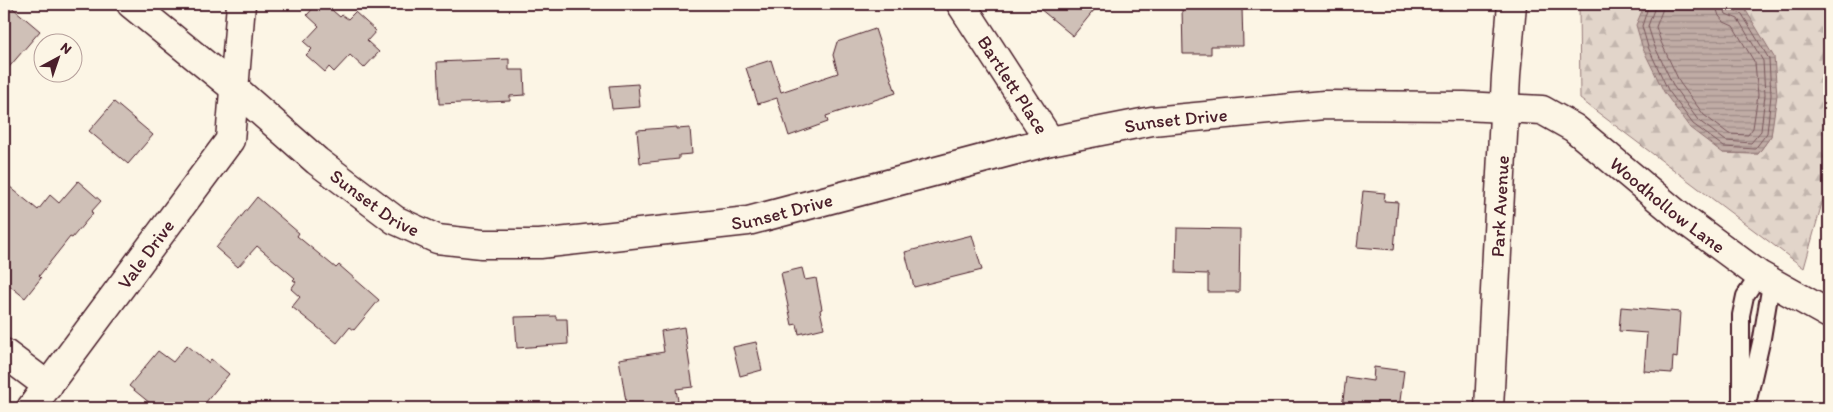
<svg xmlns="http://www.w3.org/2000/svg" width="1833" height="412" font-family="Itim,sans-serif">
<defs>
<pattern id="forest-firs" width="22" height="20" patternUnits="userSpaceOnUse" patternTransform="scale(1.25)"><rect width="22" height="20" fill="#e2d5ca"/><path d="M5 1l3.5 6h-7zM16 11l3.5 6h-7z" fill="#c3b6ae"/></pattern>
<pattern id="water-rules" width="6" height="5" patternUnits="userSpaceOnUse" patternTransform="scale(1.25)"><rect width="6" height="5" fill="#c0aca5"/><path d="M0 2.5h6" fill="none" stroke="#9e8b87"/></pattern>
</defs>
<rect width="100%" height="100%" fill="#fcf5e5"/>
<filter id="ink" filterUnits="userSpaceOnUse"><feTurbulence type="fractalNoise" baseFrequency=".02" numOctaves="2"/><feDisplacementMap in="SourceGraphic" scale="10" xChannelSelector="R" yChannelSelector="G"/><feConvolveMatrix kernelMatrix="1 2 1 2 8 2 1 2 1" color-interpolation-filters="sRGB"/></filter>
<g filter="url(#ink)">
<path fill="url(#forest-firs)" stroke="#967a7a" d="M1579,4H1648L1644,6L1723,153L1758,154L1771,136L1776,95L1745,9L1725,4H1829V178L1804,268L1580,99Z"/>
<path fill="url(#water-rules)" stroke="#917474" d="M1648,4H1725L1745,9L1774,57L1777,95L1771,136L1758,154L1723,153L1690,128L1664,92L1643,49L1636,25L1644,6Z"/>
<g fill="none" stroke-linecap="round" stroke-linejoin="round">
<path stroke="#79575c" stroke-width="1" d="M1649,4L1642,26L1648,47L1668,90L1693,124L1724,147L1755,149L1767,133L1771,95L1769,59L1742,14L1731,10L1729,4
M1656,4L1648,26L1654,45L1674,87L1698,120L1726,141L1751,143L1761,131L1765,95L1763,61L1738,19L1726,14L1723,4
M1663,4L1662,11L1656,27L1661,42L1680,83L1704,115L1729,134L1748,135L1753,128L1758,95L1755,63L1733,26L1724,22L1719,16L1715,4"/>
</g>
<path fill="#cfc0b7" stroke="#4a1f2b" d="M4,4H8L40,31L4,73Z
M317,4H325L340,17L342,15L348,19L355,12L376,31L367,41L379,52L364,68L350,55L334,72L329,67L325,72L306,55L312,49L304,42L319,26L307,15Z
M1034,4H1099L1073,36Z
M1182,8H1242L1243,46H1211V54H1183Z
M875,29L896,93L826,116L828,122L789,136L777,98L758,104L746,68L771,60L781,92L838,73L833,55L837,42Z
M509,59V70H524L525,95L510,96V101L439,104L437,62Z
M638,84L640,107L612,109L609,86Z
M114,102L153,135L128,164L89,131Z
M677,127V129L690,128L692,154L679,155V159L640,163L637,130Z
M78,181L101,201L91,212L93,213L72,238L70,237L39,276L41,278L25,298L4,281V182L38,210L50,195L59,203Z
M1363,191L1385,193L1384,201L1398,202L1394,250L1357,247Z
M257,197L299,233L297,236L336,268L339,265L379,300L354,330L350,327L337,343L292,307L300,297L291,289L296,282L293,280L295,278L257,246L238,267L216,248Z
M1177,228L1240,229L1239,292H1208V274L1176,273Z
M972,235L982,270L914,287L905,252Z
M802,268L805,280L816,278L822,309L820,310L824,328L799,334L797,324L792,325L781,273Z
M1621,307L1680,312L1677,358L1673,357L1672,373L1644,371L1647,333L1619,331Z
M556,316V319H567L568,344L517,348L515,317Z
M684,327L693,387L676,389L678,401L652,405V408H627L619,359L664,352L661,331Z
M756,342L762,370L740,376L733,347Z
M187,345L208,363L211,359L229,374L201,408H156L129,386L158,351L173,362Z
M1374,367L1404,371L1399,408H1342L1346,377L1373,381Z"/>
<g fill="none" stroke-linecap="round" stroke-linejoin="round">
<defs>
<path id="lane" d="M1747,404L1762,338L1771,284
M1741,408V315L1745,296L1759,275"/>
<g id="street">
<path id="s1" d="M131,4L234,88L317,161L395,220L437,239L482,244H540L748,221L1050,141L1152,121L1324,105L1464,106L1542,110L1574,128L1678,215L1759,275L1829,314"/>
<path id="s2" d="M961,4L1050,141"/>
<path d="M4,353L48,386"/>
<path id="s3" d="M31,408L230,140L241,4"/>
</g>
<g id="secondary">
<path id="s4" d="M1489,408L1506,76L1512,4"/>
</g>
</defs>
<use href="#lane" stroke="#4a1f2b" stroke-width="20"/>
<use href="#street" stroke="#4a1f2b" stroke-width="31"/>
<use href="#secondary" stroke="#4a1f2b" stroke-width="31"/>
<use href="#lane" stroke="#fcf5e5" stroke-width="16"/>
<use href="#street" stroke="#fcf5e5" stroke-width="28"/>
<use href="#secondary" stroke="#fcf5e5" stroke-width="28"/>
</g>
</g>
<g text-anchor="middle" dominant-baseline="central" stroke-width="4.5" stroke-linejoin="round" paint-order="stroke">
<g font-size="19" fill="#4a1f2b" stroke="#fcf5e5">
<text stroke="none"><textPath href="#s2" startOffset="96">Bartlett Place</textPath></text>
<text stroke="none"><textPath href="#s1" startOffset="1140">Sunset Drive</textPath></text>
<text stroke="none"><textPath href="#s1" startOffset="315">Sunset Drive</textPath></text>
<text stroke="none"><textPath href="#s1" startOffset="1665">Woodhollow Lane</textPath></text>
<text stroke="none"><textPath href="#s4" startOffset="202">Park Avenue</textPath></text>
<text stroke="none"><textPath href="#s1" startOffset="735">Sunset Drive</textPath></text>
<text stroke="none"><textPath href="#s3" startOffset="192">Vale Drive</textPath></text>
</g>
</g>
<rect width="1833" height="412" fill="none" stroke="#fcf5e5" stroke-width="20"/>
<rect x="10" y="10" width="1813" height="392" fill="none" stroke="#4a1f2b" stroke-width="2" filter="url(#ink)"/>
<g transform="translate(58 58) rotate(40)"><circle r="24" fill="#fcf5e5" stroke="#b59f9b"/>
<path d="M0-4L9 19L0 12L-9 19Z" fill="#4a1f2b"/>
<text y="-8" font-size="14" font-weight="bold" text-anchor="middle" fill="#4a1f2b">N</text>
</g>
</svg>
